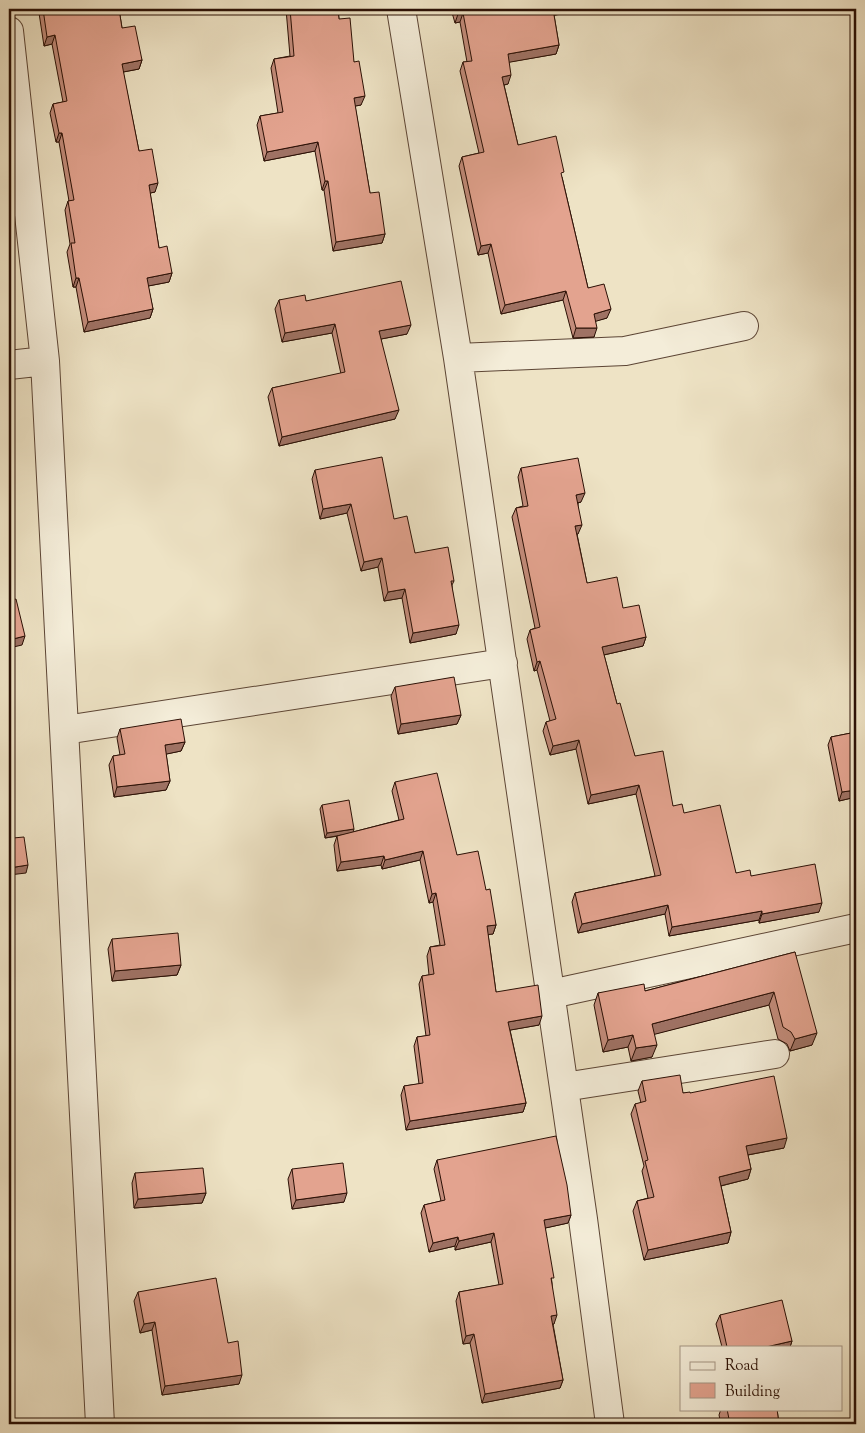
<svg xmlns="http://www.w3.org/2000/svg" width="865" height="1433" font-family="'Sorts Mill Goudy',serif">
<rect width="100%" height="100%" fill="#eee3c5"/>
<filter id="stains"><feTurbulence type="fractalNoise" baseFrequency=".004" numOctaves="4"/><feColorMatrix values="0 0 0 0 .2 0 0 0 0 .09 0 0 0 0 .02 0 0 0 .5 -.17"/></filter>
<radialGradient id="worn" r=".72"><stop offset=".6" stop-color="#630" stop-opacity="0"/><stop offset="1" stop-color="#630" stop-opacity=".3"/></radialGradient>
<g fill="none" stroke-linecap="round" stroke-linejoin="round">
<defs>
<path id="minor" d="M401,9L458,358L583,1219L610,1424
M9,31L45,361L100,1424
M458,358L625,351L744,326
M9,365L45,361
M65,730L503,663
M551,994L856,928
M564,1087L775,1054"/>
</defs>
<use href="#minor" stroke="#5c4535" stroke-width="30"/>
<use href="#minor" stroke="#f4edd9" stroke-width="28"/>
</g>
<path fill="#c38c7b" stroke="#2b1005" d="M40,9H119L122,28L142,60L139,69L123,72L139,151L155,192L150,193L159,248L172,273L169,282L148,286L153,309L150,318L84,332L76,287H73L67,252L70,244L65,210L68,201H69L59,142H56L50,113L53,104L63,102L52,44L44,46L39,13Z
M286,9H338L339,19L354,62L361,105L355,106L370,193L385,234L382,243L333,251L324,190H322L315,151L264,161L257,125L260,116L278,113L271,68L274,59L290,56Z
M451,9H589L588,10L554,15L559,45L556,54L509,62L508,84L504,85L518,145L562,177L588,288L607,318L595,321L594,337L573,338L563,300L501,314L488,253L478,255L459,166L462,157L479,153L460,71L463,62H467L460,22L455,23Z
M279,300L306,301L407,334L381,339L395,419L279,446L268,397L272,388L341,374L332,333L282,342L275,309Z
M521,468L581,502L578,503V534H577L587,583L623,608L646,637L643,646L604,655L617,704L635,756L673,806L684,813L736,873L751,876L819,912L759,923V920L669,936L665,914L578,933L572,902L575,893L655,876L636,794L588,804L576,749L550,755L543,731L546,722L550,721L537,670L534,671L527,639L530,630L535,628L512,517L516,508L523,506L518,477Z
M315,470L394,519L415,553L454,581L452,585L456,634L410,643L402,598L384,601L378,567L361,571L347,513L320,519L312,479Z
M395,687L461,715L457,724L398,734L391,696Z
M120,729L185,742L181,751L166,754L170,781L166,790L114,797L109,765L113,756L120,755L117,738Z
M856,732V797L839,801L828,745L831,737Z
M395,782L486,890L496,925L493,934H488L496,992L539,1025L510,1030L526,1103L523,1112L406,1130L401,1095L404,1086L419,1084L414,1046L417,1037L426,1036L419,984L422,976L429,975L427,956L430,947L440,945L433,902L429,903L420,860L382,869L381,865L337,871L334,845L337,836H339L325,838L320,809L322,805L353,832L399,820L392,791Z
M112,939L181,965L177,975L112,981L108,949Z
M795,952L812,1045L790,1051L787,1044L778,1039L769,1005L654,1034L652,1057L631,1061L628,1047L603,1052L594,1005L598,993L645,991Z
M642,1081L683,1093H690L784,1148L748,1155L751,1169L748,1179L721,1186L731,1232L728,1243L644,1260L633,1211L637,1201L648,1198L642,1171L644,1166L631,1114L635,1104L641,1103L638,1091Z
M437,1160L571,1215L568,1223L545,1228L552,1283L554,1324H553L563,1380L560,1388L482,1403L470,1343L463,1344L456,1301L459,1292L499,1285L491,1242L455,1250V1246L429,1252L421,1213L424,1205L441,1201L434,1169Z
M292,1169L344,1202L292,1209L288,1179Z
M135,1173L206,1193L202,1203L134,1208L132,1183Z
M138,1292L228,1343L239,1384L162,1395L152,1330L140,1333L134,1301Z
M720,1315L792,1341L790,1347H722L716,1324Z
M721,1409H777L779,1424H721L719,1415Z"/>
<path fill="#9f7264" stroke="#2b1005" d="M552,9H589L588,10L549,16Z
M463,13L460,22L455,23L458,14Z
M55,35L52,44L44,46L47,37Z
M559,45L556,54L505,63L508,54Z
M142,60L139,69L118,73L122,64Z
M511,75L508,84L499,86L502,77Z
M365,96L361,105L350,107L354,98Z
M59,133H62L59,142H56Z
M318,142L315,151L264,161L267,152Z
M325,181H328L324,190H322Z
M158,183L155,192L146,194L149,185Z
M385,234L382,243L333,251L336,242Z
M491,244L488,253L478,255L481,246Z
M172,273L169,282L143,287L147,278Z
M76,278H79L76,287H73Z
M566,291L563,300L501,314L505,305Z
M153,309L150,318L84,332L88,322Z
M611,309L607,318L590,323L594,314Z
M335,324L332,333L282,342L285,333Z
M411,325L407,334L376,340L379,331Z
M576,328H597L594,337L573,338Z
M399,410L395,419L279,446L282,437Z
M585,493L581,502L573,504L576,495Z
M351,504L347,513L320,519L323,509Z
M582,525L578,534L572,535L575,526Z
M382,558L378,567L361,571L364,562Z
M405,589L402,598L384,601L388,592Z
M459,625L456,634L410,643L413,633Z
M25,636L22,645L9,648V640Z
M646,637L643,646L599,656L602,647Z
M540,661L537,670L534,671L537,662Z
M461,715L457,724L398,734L401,724Z
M579,740L576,749L550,755L553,746Z
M185,742L181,751L162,755L165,745Z
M170,781L166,790L114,797L117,787Z
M639,785L636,794L588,804L591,795Z
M856,790V797L839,801L842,792Z
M354,829L353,833L325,838L327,833Z
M423,851L420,860L382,869L385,860Z
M384,856L381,865L337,871L341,862Z
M28,865L26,873L9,875V868Z
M436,893L433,902L429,903L432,894Z
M822,903L819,912L759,923L762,914Z
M668,905L665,914L578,933L582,924Z
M762,911L759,920L669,936L672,927Z
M496,925L493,934L484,935L487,926Z
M181,965L177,975L112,981L115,971Z
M774,992L769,1005L648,1036L652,1024Z
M542,1016L539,1025L505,1031L508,1022Z
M817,1033L812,1045L790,1051L795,1039Z
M633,1035L628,1047L603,1052L608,1040Z
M657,1045L652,1057L631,1061L636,1048Z
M526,1103L523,1112L406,1130L410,1121Z
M787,1138L784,1148L742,1156L746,1146Z
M751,1169L748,1179L716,1187L719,1177Z
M206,1193L202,1203L134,1208L138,1199Z
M347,1193L344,1202L292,1209L296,1200Z
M571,1215L568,1223L541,1229L544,1220Z
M731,1232L728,1243L644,1260L648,1250Z
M494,1233L491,1242L455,1250L459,1241Z
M458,1237L455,1246L429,1252L433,1243Z
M557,1315L554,1324L548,1325L551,1316Z
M155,1322L152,1330L140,1333L144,1324Z
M474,1334L470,1343L463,1344L466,1336Z
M792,1341L790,1347H766Z
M242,1375L239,1384L162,1395L165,1386Z
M563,1380L560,1388L482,1403L485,1394Z"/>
<path fill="#e3a38f" stroke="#2b1005" d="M43,9H119L122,28L135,26L142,60L122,64L139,151L152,149L158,183L149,185L159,248L167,246L172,273L147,278L153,309L88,322L79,278H76L71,243H75L68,201L74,200L62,133H59L53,104L67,101L55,35L47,37Z
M290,9H338L339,19L350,18L354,62L359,61L365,96L354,98L370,193L379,192L385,234L336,242L328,181H325L318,142L267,152L260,116L283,112L274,59L294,56Z
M457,9H553L559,45L508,54L511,75L502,77L518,145L556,136L564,172L561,173L588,288L604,284L611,309L594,314L597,328H576L566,291L505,305L491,244L481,246L462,157L484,152L463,62L472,61L463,13L458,14Z
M401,281L411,325L379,331L399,410L282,437L272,388L345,372L335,324L285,333L279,300L305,295L306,301Z
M382,457L394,519L407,516L415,553L448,547L454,581H451L459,625L413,633L405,589L388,592L382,558L364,562L351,504L323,509L315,470Z
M578,458L585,493L576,495L582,525L575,526L587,583L617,577L623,608L639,605L646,637L602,647L617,704L620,703L635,756L663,751L673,806L682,804L684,813L720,805L736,873L750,870L751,876L815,864L822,903L762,914V911L672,927L668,905L582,924L575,893L661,875L639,785L591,795L579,740L553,746L546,722L556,719L540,661L537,662L530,630L540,627L516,508L528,506L521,468Z
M16,599L25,636L9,640V601Z
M454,677L461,715L401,724L395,687Z
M181,719L185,742L165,745L170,781L117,787L113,756L125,754L120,729Z
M856,732V790L842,792L831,737Z
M437,773L457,855L478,851L486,890L490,889L496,925L487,926L496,992L538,985L542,1016L508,1022L526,1103L410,1121L404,1086L423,1083L417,1037L430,1035L422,976L434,974L430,947L445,945L436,893L432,894L423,851L385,860L384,856L341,862L337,836L404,819L395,782Z
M9,797L13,838L24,837L28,865L9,868Z
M349,800L354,829L327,833L322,805Z
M178,933L181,965L115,971L112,939Z
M795,952L817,1033L795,1039L791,1032L783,1027L774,992L652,1024L657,1045L636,1048L633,1035L608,1040L598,993L644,984L645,991Z
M680,1075L683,1093L690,1092V1093L774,1076L787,1138L746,1146L751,1169L719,1177L731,1232L648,1250L637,1201L654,1197L645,1161L648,1160L635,1104L646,1101L642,1081Z
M556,1136L567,1185L571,1215L544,1220L554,1278H551L557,1315L551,1316L563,1380L485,1394L474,1334L466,1336L459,1292L503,1284L494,1233L459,1241L458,1237L433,1243L424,1205L445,1200L437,1160Z
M343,1163L347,1193L296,1200L292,1169Z
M203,1168L206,1193L138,1199L135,1173Z
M216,1278L228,1343L238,1341L242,1375L165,1386L155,1322L144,1324L138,1292Z
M782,1300L792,1341L766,1347H727L720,1315Z
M727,1409H777L779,1424H730Z"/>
<rect width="865" height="1433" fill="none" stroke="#eee3c5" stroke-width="30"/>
<rect x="10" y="10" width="845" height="1413" fill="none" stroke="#2b1005" stroke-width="2.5"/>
<rect x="15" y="15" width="835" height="1403" fill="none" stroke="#2b1005"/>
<rect x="680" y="1346" width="162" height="65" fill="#f4edd9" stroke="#a49584"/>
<rect x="690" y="1362" width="25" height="8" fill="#f4edd9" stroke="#a49584"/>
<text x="725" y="1370" font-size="15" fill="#2b1005">Road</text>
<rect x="690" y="1383" width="25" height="15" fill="#e3a38f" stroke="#a49584"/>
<text x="725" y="1396" font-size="15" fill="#2b1005">Building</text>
<rect width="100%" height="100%" filter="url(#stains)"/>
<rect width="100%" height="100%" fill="url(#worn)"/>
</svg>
